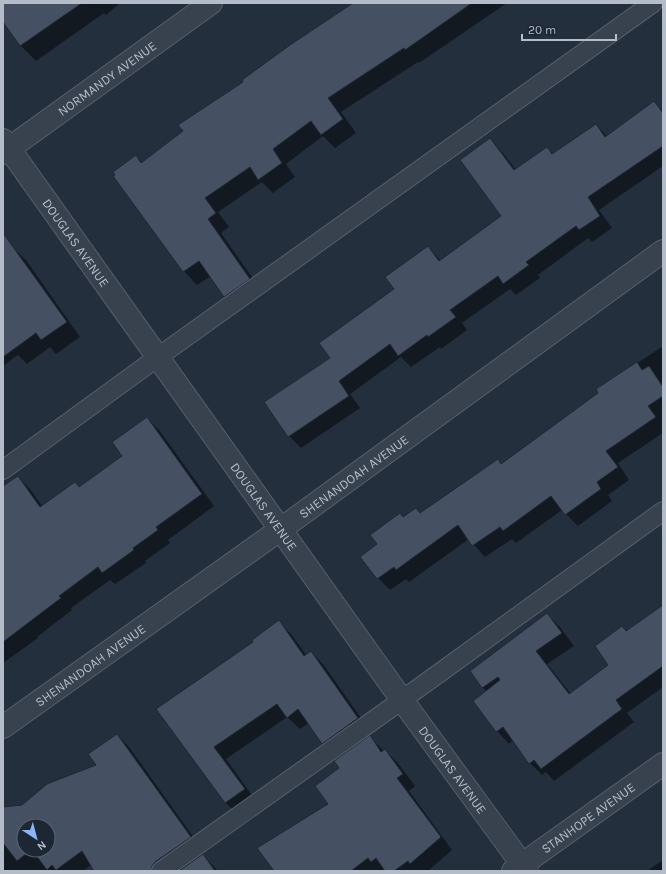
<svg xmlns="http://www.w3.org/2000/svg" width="666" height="874" font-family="Karla,sans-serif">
<rect width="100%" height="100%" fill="#242f3e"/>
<path fill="#0007" fill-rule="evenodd" d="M3,3H120L106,15L104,13L36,61L21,46L3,20Z
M355,3H507L419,63L418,62L341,112L356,133L335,148L323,136L286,164L295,177L273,193L262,182L218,212L229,227L221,233L263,293L238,310L224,296L211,276L197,285L184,271L136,156L142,163L184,132L244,82Z
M654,102L663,111V166L599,210L612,228L592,242L588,238L538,275L540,278L516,295L510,289L462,323L467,330L441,349L440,347L411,367L401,357L350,394L360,408L301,448L289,436L331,358L395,289L428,247L441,261L502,216L490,139L502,152L516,170L547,148L553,154L596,125L607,136Z
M11,246L26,260L80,337L56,354L50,347L27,364L18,355L3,366V252Z
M663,346V433L618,463L629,480L608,495L612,501L578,526L562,510L516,543L512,539L485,557L469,539L409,582L406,579L390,590L378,578V545L404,518L416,509L421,514L498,460L502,465L599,393L597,390Z
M147,418L159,430L214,506L168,540L170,543L145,561L146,563L115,584L110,580L71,608L72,610L37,637L38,638L3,663V487L18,477L30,489L42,506L80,488L123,456Z
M663,606V687L627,713L634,722L554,781L546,772L542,775L530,763L513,740L509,744L497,731L474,701L487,691L482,687L547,614L559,626L574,646L547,664L571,694L610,665L627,632Z
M279,622L291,634L306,655L311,652L323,664L370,731L335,755L323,743L309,723L300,729L287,717L226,759L256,801L238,815L226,803L157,709L255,642Z
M117,735L129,747L202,849L171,871H95L91,865L83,871H3V808L22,806L97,765ZM24,826H48V850H24Z
M370,737L384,751L385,750L397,762L415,786L409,791L452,850L428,871L381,870L379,871H275L330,804L341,769Z
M203,855L218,871H181Z
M663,860V871H647Z"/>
<path fill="#455162" stroke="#1f2835" d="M3,3H82L20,46L3,22Z
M353,3H472L405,50L404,48L328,98L343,119L321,135L311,121L273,149L282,163L258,180L250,167L205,198L216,213L208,219L250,279L224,297L199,261L183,272L113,176L115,175L113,172L136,155L141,163L183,131L178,125L243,82L242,80L290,45Z
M654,101L663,113V146L588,197L600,216L579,230L576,226L526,262L529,265L503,284L498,276L450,310L456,317L428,337L427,335L398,356L390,344L339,381L349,396L288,437L264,402L330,358L319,343L394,289L385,277L428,246L439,261L501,216L460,160L490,138L514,170L547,147L552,154L596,124L605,137Z
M3,233L67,322L41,340L36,333L3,357Z
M637,362L642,370L649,366L663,387V396L648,406L656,417L606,451L618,467L597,482L601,489L565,515L551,496L503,531L500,527L472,546L458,525L396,570L394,567L377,579L360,557L377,544L370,535L400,513L403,517L416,508L420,513L498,459L501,464L598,393L596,389Z
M147,417L202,494L156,527L158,530L133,548L134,550L102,573L98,567L59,596L61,598L3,642V486L18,476L40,507L75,482L79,487L122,456L112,442Z
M663,605V666L616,700L622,709L541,769L534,760L529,764L503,727L496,732L473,701L500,680L498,677L482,688L470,671L547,613L562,633L536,651L569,694L608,665L595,646L622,626L626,631Z
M279,620L304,656L311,651L358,718L322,744L298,709L287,718L277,704L214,747L245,789L225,803L156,709L253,642L252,640Z
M117,734L191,837L155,862L152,866L151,871H94L82,851L56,870L52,865L47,870L32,850H48V826H24V850H31L17,861L3,843V807L22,805L47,784L96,765L88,754Z
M370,735L381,752L385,749L403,774L397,778L441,837L410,864L408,861L394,871H385L376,858L371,862L368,858L351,871H274L257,848L328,804L315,786L339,768L334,761Z
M203,854L215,871H179Z"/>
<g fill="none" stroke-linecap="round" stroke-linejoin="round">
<defs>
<path id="service" d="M3,470L158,357L653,3
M161,871L402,700L663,511"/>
<g id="minor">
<path id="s1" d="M3,153L211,3"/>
<path id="s2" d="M3,727L281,529L663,251"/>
<path id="s3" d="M513,871L663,764"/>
</g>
<g id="tertiary">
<path id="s4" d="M3,140L402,700L527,871"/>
</g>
</defs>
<use href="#service" stroke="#565f6c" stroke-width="20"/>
<use href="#minor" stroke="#565f6c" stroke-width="24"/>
<use href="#tertiary" stroke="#565f6c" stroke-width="24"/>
<use href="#service" stroke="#38414e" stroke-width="18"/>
<use href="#minor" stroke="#38414e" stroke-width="22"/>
<use href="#tertiary" stroke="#38414e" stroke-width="22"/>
</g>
<g text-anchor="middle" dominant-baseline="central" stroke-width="3" stroke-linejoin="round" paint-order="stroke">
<g font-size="13" fill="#b4bcc9" stroke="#1d2633">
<text stroke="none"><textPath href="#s1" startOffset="128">NORMANDY AVENUE</textPath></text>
<text stroke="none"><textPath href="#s4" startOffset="126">DOUGLAS AVENUE</textPath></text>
<text stroke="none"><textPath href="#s2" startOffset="431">SHENANDOAH AVENUE</textPath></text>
<text stroke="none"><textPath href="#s4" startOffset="450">DOUGLAS AVENUE</textPath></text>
<text stroke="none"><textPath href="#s2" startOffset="107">SHENANDOAH AVENUE</textPath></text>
<text stroke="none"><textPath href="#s4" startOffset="774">DOUGLAS AVENUE</textPath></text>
<text stroke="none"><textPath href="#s3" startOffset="92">STANHOPE AVENUE</textPath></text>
</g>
</g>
<rect width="666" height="874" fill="none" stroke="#b4bcc9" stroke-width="8"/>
<g transform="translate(36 838) rotate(144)"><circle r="19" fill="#1d2633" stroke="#59626f"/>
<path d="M0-3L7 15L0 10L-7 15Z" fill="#8ab4f8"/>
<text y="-6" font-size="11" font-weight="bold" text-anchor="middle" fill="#b4bcc9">N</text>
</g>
<path d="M522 34v6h94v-6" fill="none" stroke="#b4bcc9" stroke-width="2"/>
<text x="528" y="34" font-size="12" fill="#b4bcc9" stroke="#1d2633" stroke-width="3" paint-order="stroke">20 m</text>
</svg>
